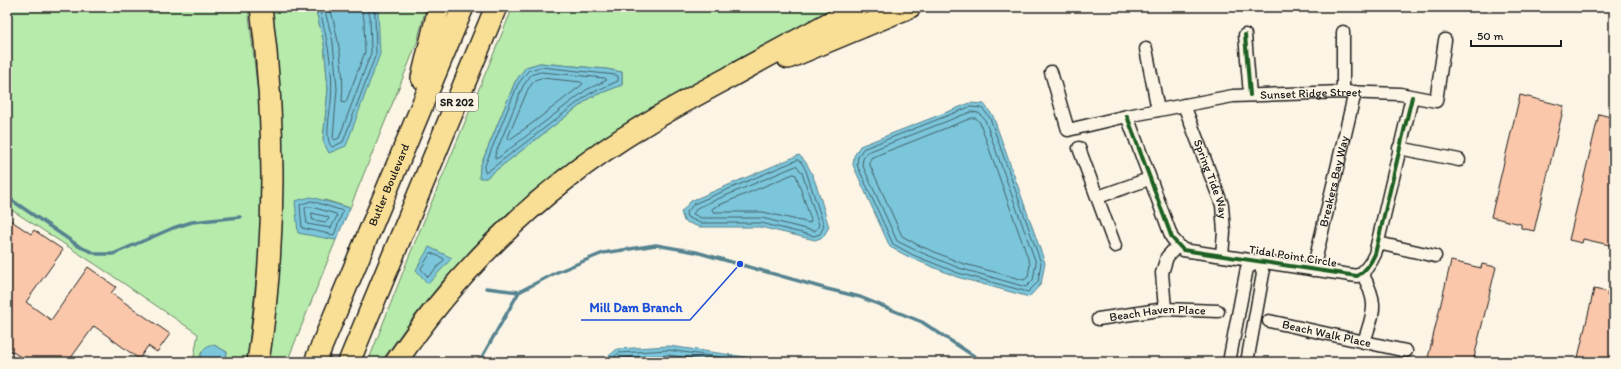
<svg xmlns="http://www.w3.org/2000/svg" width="1621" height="369" font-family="Itim,sans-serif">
<rect width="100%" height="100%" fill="#fcf5e5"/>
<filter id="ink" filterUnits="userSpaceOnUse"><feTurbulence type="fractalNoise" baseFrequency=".025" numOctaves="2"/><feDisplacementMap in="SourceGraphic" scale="8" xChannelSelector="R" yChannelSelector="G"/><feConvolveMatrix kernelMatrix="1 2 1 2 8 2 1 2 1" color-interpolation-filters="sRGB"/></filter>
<g filter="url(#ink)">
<path fill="#b6ebac" stroke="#698464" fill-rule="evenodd" d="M7,7H248L259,102L263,153V200L258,263L247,362H225L227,352L214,345H210L201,353L200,362H193L198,334L95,264L7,207Z
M267,7H315L324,43L328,89L323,140L378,12L373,7H426L417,43L350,208L325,200L324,237L336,240L287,362H260Z
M513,7H849L515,213L460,263L440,284L409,323L381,362H368L408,259ZM540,63L606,69L622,72V85L591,97L486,178L480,177V167L515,82L526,67Z"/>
<path fill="#7bc6db" stroke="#55828f" d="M315,7H373L378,11L380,54L346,146L329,153L323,141L328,89L324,43Z
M540,63L606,69L622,72V85L591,97L486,178H479L480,167L515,82L526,67Z
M970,103L984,104L993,116L1045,263L1041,284L1029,297L957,277L911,258L890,247L853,165L854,156L860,146Z
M799,155C814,166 823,209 829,227L823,237L815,240L760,227H699L684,221L681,212L691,201Z
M311,197L350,208L336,240L298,233L295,201Z
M429,247L452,258L428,284L416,270Z
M210,345H214L227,352L225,362H200C201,354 202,348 210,345Z
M669,346L780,362H602L617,349Z"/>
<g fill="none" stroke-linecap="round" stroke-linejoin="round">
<path stroke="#426068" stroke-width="1" d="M319,7C327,38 334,70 331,102C330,113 324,140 332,147L343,142L376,54L375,14L371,7
M324,7L333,42L337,89L333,138L335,140L339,138L371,53L370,16L366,7
M330,7C338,38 345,70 342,101L344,103L346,102L365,52L364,19L360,7
M541,67L616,75L618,76V81L589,94L487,172H485L484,168L518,84L528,71Z
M541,72L605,78L607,80L586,90L498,158H495V155L523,86L531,75Z
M542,78L581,82L583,84L534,122L509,140L508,137L528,89L535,80Z
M970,107L982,108L990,118L1041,263L1038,282L1028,292L958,273L913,255L893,244L857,165L858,157L863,149Z
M971,112L979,113L985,120L1036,263L1033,280L1026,287L959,268L915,250L897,241L862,164L863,159L866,153Z
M972,118H976L980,123L1030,264L1028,277L1024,280L961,263L918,245L902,236L869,163L871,158Z
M798,160L802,163L806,171L824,226L820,234L814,236L761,223H700L687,217L686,213L694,204Z
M797,166L802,173L819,225L816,230L814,231L762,218H701L693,214L697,208Z
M794,174L796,175L811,220L810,223L763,212H714L712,210L713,208Z
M312,201L343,211L334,235L302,228L300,205Z
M306,207H312L336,214L337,216L331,228L307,224L305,209Z
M312,213L328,217L329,219L326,222L313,220Z
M431,253L443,258L444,260L428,277L421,269Z
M608,362L619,353L668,350L755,362
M616,362L621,358L668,355L717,362"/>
<path stroke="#55828f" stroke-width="3.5" d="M7,197L80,247L97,254H113L173,228L192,222L240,217
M486,288L519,292L555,273L603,253L656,245L696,252L827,289L860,297L922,322L983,362
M479,362L519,292"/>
</g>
<path fill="#fac7aa" stroke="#1c1c1c" d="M1520,95L1564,106L1534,231L1521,228V224L1491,217Z
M1599,114L1614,118V246L1583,239L1582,243L1569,240Z
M7,218L31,234L34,230L63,250L26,302L51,320L88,267L116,287L111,293L170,334L157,352L148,346L139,359L94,326L68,362H28L7,348Z
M1451,261L1481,268L1482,264L1496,267L1473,362H1427Z
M1594,289L1608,292L1607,296L1614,298V362H1577Z"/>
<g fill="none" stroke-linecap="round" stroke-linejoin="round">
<defs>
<g id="street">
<path d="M1343,32V92"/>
<path d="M1245,35L1250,95"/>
<path d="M1146,49L1158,110"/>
<path id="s1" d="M1051,72L1068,130L1127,116L1233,96L1343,92L1400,94L1436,101L1445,40"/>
<path id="s2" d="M1184,105L1222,205L1224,232L1222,255"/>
<path d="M1127,116L1172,238L1183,250L1357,276C1366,271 1371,263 1375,254L1412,97"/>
<path d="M1079,148L1115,246"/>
<path d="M1399,148L1459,160"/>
<path d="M1098,197L1149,179"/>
<path d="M1378,243L1435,256"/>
<path id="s3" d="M1313,270L1355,92"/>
<path d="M1362,273C1379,305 1374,310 1364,342"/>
<path d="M1165,309L1162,273L1167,257L1178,245"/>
<path id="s4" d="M1098,319L1165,309L1218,311"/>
<path id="s5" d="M1269,321L1406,351"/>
<path d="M1229,362L1247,268L1259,261"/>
<path d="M1247,362L1263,274L1259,261"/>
</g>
<g id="highway">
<path d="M788,58L910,7"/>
<path d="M422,78L439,7"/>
<path d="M258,362C276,245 276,124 261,7"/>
<path id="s6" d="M315,362L463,7"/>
<path d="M349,362L496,7"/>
<path d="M396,362C443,293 501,230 566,179C616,139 672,108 728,78C771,54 815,31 858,7"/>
</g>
</defs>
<use href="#street" stroke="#1c1c1c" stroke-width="15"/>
<use href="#highway" stroke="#1c1c1c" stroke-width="24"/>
<use href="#street" stroke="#fcf5e5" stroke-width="12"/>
<use href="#highway" stroke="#f9df96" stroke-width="21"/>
<defs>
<path id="cycleway" d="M1245,35L1250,95
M1127,116L1172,238L1183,250L1357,276C1366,271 1371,263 1375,254L1412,97"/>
</defs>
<use href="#cycleway" stroke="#fcf5e5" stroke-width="6"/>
<use href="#cycleway" stroke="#1b5e20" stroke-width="4"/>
</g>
</g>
<g text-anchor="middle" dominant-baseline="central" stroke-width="3" stroke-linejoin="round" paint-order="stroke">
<rect fill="#fcf5e5" stroke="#5f5d58" stroke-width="1" x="436" y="93" width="42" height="18" rx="3"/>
<g font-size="11" font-weight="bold" fill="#1c1c1c">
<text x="457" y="102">SR 202</text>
</g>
<g font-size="12" fill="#1c1c1c" stroke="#fcf5e5">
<text stroke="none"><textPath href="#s1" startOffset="307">Sunset Ridge Street</textPath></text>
<text stroke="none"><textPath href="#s2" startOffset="79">Spring Tide Way</textPath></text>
<text stroke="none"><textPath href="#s3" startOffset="91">Breakers Bay Way</textPath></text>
<text stroke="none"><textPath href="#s6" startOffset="192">Butler Boulevard</textPath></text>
<text transform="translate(1293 256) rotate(9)">Tidal Point Circle</text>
<text stroke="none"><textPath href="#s4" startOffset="60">Beach Haven Place</textPath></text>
<text stroke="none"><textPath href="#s5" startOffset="59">Beach Walk Place</textPath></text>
</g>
</g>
<path fill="none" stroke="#1d4ed8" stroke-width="1.5" d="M740 264L690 320H581"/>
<circle fill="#1d4ed8" stroke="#fcf5e5" stroke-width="1.5" cx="740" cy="264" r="4"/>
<g font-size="13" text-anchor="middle" font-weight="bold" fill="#1d4ed8" stroke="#fcf5e5" stroke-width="3" stroke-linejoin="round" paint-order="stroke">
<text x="636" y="312">Mill Dam Branch</text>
</g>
<rect width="1621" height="369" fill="none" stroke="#fcf5e5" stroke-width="24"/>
<rect x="12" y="12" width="1597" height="345" fill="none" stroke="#1c1c1c" stroke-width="1.5" filter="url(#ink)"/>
<path d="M1471 40v6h90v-6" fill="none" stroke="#1c1c1c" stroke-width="2"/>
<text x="1477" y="40" font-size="12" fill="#1c1c1c" stroke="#fcf5e5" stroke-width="3" paint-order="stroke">50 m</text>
</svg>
